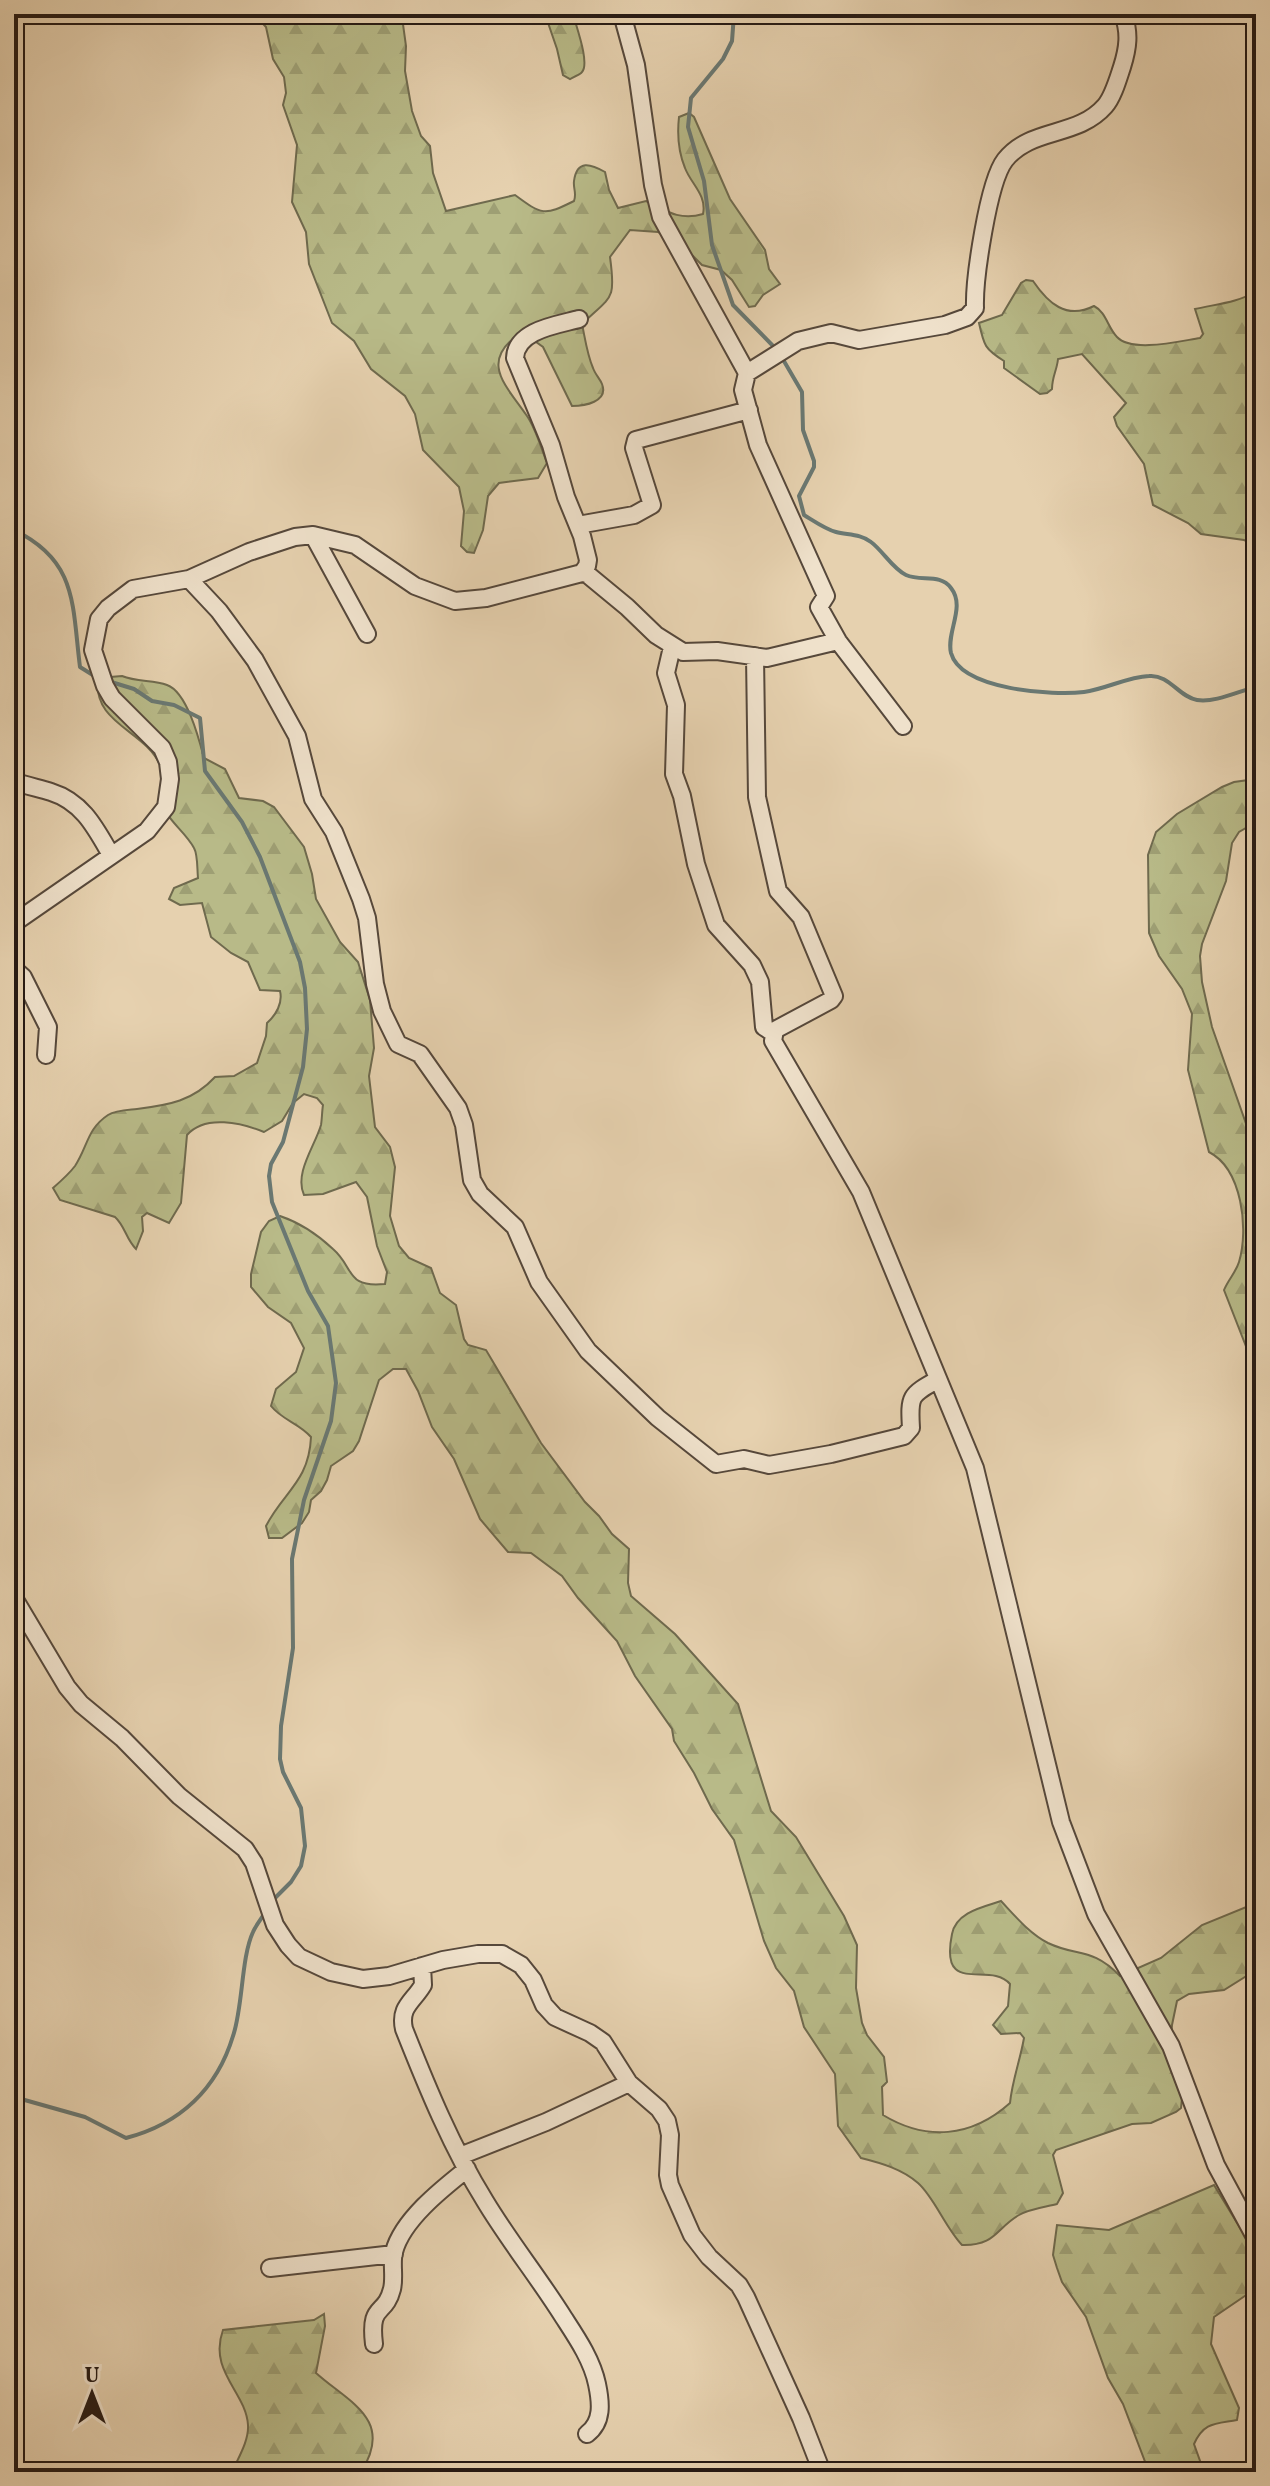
<svg xmlns="http://www.w3.org/2000/svg" width="1270" height="2486" font-family="Vollkorn,serif">
<defs>
<pattern id="forest-firs" width="22" height="20" patternUnits="userSpaceOnUse" patternTransform="scale(2)"><rect width="22" height="20" fill="#b8ba88"/><path d="M5 1l3.5 6h-7zM16 11l3.5 6h-7z" fill="#9e9f74"/></pattern>
</defs>
<rect width="100%" height="100%" fill="#e6d1af"/>
<filter id="stains"><feTurbulence type="fractalNoise" baseFrequency=".0025" numOctaves="4"/><feColorMatrix values="0 0 0 0 .2 0 0 0 0 .09 0 0 0 0 .02 0 0 0 .5 -.17"/></filter>
<radialGradient id="worn" r=".72"><stop offset=".6" stop-color="#630" stop-opacity="0"/><stop offset="1" stop-color="#630" stop-opacity=".3"/></radialGradient>
<path fill="url(#forest-firs)" stroke="#6f6a4e" stroke-width="2" d="M254,14H398L402,17L406,46L405,71L412,111L421,136L430,146L433,173L446,211L515,195C542,215 544,216 574,201C577,193 573,189 574,181C577,159 591,164 605,172L609,190L618,208L646,201C666,211 680,221 703,214C707,195 691,184 685,168C678,151 677,135 679,117L689,113L694,117L730,199L765,250L769,269L780,284L763,295L755,306L749,307L732,280L721,270L702,265L688,251L658,232L630,230L610,257C616,301 612,295 582,324C585,338 587,354 593,368C595,374 600,379 602,384C609,402 584,406 572,406L543,347L522,332C478,361 505,384 527,416C536,429 541,448 547,463L538,478L499,483L488,496L483,530L474,553L467,552L461,546L464,511L459,487L423,450L415,414L405,396L371,369L354,341L332,323L309,264L306,232L292,202L297,145L283,105L286,93L284,77L273,59L266,27Z
M545,14H573C576,26 590,63 582,72C581,74 572,78 570,79L563,75L557,49Z
M1026,280L1033,281C1048,303 1066,320 1094,306C1106,312 1108,328 1117,337C1132,353 1180,341 1200,338L1203,334L1195,309C1216,304 1238,303 1256,291V545L1244,540L1201,534L1188,523L1153,505L1144,464L1117,426L1114,417L1126,403L1082,354L1058,359C1057,370 1052,377 1052,389L1047,393L1040,394L1004,368V361C985,349 984,346 979,323L1002,315L1021,283Z
M122,676C137,682 153,680 167,685C187,692 199,739 204,758L225,769L239,798L263,801L274,807L304,847L312,874L316,899L340,942L358,962L370,1000L374,1048L369,1076L375,1127L390,1147L395,1167L390,1216L399,1246L409,1258L431,1268L440,1293L456,1305L464,1339L468,1345L486,1350L541,1443L585,1502L599,1516L612,1534L629,1549L628,1583L631,1596L675,1634L738,1704L771,1811L796,1837L844,1916L857,1945L856,1988L862,2023L867,2035L884,2057L887,2082L882,2087L883,2115C926,2141 971,2138 1010,2103C1012,2081 1020,2061 1024,2038L1020,2033L1001,2034L993,2025L1008,2006L1010,1984C990,1960 939,1998 952,1934C956,1912 983,1907 1001,1901C1016,1917 1029,1933 1048,1943C1077,1957 1092,1947 1120,1976L1161,1958L1202,1925L1256,1903V1970L1224,1990L1189,1994L1177,2001L1172,2025L1170,2054L1183,2089L1181,2108L1176,2112L1151,2123L1132,2124L1056,2150L1053,2155L1063,2193L1057,2204C1045,2207 1029,2209 1019,2215C996,2228 996,2246 962,2245C945,2227 934,2197 918,2183C902,2169 881,2163 861,2158L838,2126L835,2074L804,2027L794,1991L776,1968L764,1941L734,1840L712,1809L694,1773L674,1741L672,1729L635,1676L617,1641L578,1598L562,1576L531,1553L508,1552L480,1519L454,1459L432,1427L418,1391L406,1369H393L379,1380L359,1441L353,1451L331,1466L327,1480L321,1491L311,1500L309,1512L302,1523L282,1538H269L266,1526C283,1492 309,1482 311,1437C299,1423 282,1420 271,1406L276,1389L296,1372L304,1348L291,1323L268,1307L251,1287V1274L261,1232L269,1221L280,1216C298,1222 318,1235 333,1249C355,1268 345,1288 385,1284L387,1272L377,1246L367,1197L356,1182L323,1194L304,1195C294,1173 315,1146 321,1125C322,1119 322,1111 323,1105L317,1098L304,1094L293,1103L282,1121L264,1132C242,1123 205,1114 187,1135L181,1203L169,1223L147,1213L142,1217L143,1231L136,1249C126,1239 125,1226 115,1217L60,1200L53,1188C61,1181 69,1174 75,1166C88,1146 87,1129 108,1115C116,1110 128,1110 137,1109C169,1105 193,1101 215,1077L234,1076L257,1063L266,1036L267,1023C276,1015 283,1003 280,991L260,990L248,962L231,953L211,937L202,903L180,905L169,899L174,888L198,878C197,869 198,855 194,848C185,831 167,821 162,802C159,790 166,777 160,765C145,730 92,724 98,678Z
M1256,779V816L1251,825L1239,832L1232,843L1226,881L1202,944L1200,956L1202,982L1212,1027L1256,1152V1372L1224,1290C1228,1280 1236,1272 1239,1262C1249,1229 1242,1169 1209,1152L1188,1070L1192,1014L1182,989L1159,956L1149,933L1148,855L1156,832L1177,814L1222,787L1234,782Z
M1214,2185L1256,2254L1255,2289L1214,2317L1211,2344L1239,2408L1237,2420C1215,2424 1204,2422 1194,2444L1204,2472H1149L1123,2404L1108,2378L1086,2317L1062,2282L1057,2268L1053,2255L1057,2225L1109,2230Z
M324,2314L325,2326L316,2373C348,2402 395,2419 361,2472H232C238,2458 249,2441 248,2425C246,2392 208,2371 223,2330L314,2320Z"/>
<g fill="none" stroke-linecap="round" stroke-linejoin="round">
<path stroke="#6a7872" stroke-width="4" d="M734,14L732,41L723,59L691,98L688,127L704,181L712,245L733,305L776,349
M781,356L802,392L803,430L814,461V467L799,496L804,515C814,521 825,529 836,532C848,535 861,534 871,542C883,551 893,569 906,575C921,582 940,573 951,588C966,607 946,632 951,653C961,690 1054,696 1084,692C1106,689 1127,677 1149,676C1169,674 1179,697 1197,700C1215,703 1239,691 1256,687
M14,530C78,561 72,605 80,667L96,677
M108,681L134,689L152,701L174,705L200,718L205,771L242,822L260,857L300,962L305,988L307,1029L303,1067L283,1142L271,1164L269,1176L272,1202L308,1291L328,1326L336,1383L331,1421L304,1500L292,1559L293,1648L281,1726L280,1759L283,1772L301,1808L305,1846L301,1866L291,1882L273,1900
M14,2097L85,2117L126,2138C180,2124 217,2089 233,2036C243,2007 241,1958 253,1932C256,1925 262,1918 266,1911"/>
<defs>
<path id="street" d="M622,14L636,65L653,185L661,217L747,373L743,390L758,445L826,596L819,607L838,641L903,726
M579,319C557,325 516,330 515,358L551,445L566,497L582,536L588,560L587,566L582,573
M747,373L798,341L831,333L859,340L945,325L967,317L975,308C974,280 988,182 1005,160C1031,127 1077,138 1105,106C1113,97 1118,79 1122,67C1128,48 1130,33 1123,14
M578,525L634,515L652,505L634,448L636,440L749,410
M313,535L367,634
M189,579L219,611L255,660L297,736L313,799L334,832L361,899L367,918L375,984L382,1011L398,1044L420,1054L458,1108L464,1125L472,1180L480,1194L515,1227L539,1282L588,1351L658,1418L716,1464L744,1459L769,1465L831,1454L904,1436L911,1428C909,1396 910,1395 937,1380
M672,647L666,673L676,705L674,774L682,796L696,864L716,925L752,965L760,982L764,1027L773,1033
M755,656L757,797L778,891L801,917L834,996L831,1000L775,1030L773,1041L861,1192L975,1468L1061,1822L1096,1914L1171,2046L1216,2165L1256,2239
M14,781C26,786 39,788 51,792C83,802 96,829 111,855
M14,923L147,831L166,807L170,779L168,762L162,748L112,698L105,686L93,650L99,619L108,608L133,589L189,579L249,552L295,537L313,535L355,545L415,586L455,601L486,598L582,573L587,574L627,607L656,635L683,652L717,651L767,658L838,641
M14,969L23,977L48,1027L46,1055
M14,1598L67,1687L81,1704L122,1738L179,1796L245,1849L254,1863L275,1925L288,1945L299,1957L331,1972L363,1979L389,1976L443,1960L478,1954H502L521,1965L533,1980L544,2005L555,2017L590,2033L603,2042L629,2083L659,2109L667,2121L670,2135L668,2175L670,2185L692,2235L709,2257L739,2285L746,2297L801,2418L822,2472
M422,1966L423,1985C413,2002 399,2007 404,2029C427,2087 452,2148 485,2201C509,2241 539,2278 564,2318C577,2338 592,2360 597,2384C601,2403 603,2422 587,2434
M460,2156L546,2122L629,2083
M270,2268L394,2254
M374,2344C369,2302 385,2317 392,2289C395,2277 391,2263 394,2252C402,2220 443,2188 467,2169"/>
</defs>
<use href="#street" stroke="#56483b" stroke-width="20"/>
<use href="#street" stroke="#efe1cb" stroke-width="16"/>
</g>
<rect width="1270" height="2486" fill="none" stroke="#e6d1af" stroke-width="48"/>
<rect x="16" y="16" width="1238" height="2454" fill="none" stroke="#261a14" stroke-width="4"/>
<rect x="24" y="24" width="1222" height="2438" fill="none" stroke="#261a14" stroke-width="2"/>
<g transform="translate(92 2394)" stroke="#efe1cb" stroke-width="6" paint-order="stroke">
<path d="M0-6L14 30L0 20L-14 30Z" fill="#261a14"/>
<text y="-12" font-size="22" font-weight="bold" text-anchor="middle" fill="#261a14">U</text>
</g>
<rect width="100%" height="100%" filter="url(#stains)"/>
<rect width="100%" height="100%" fill="url(#worn)"/>
</svg>
